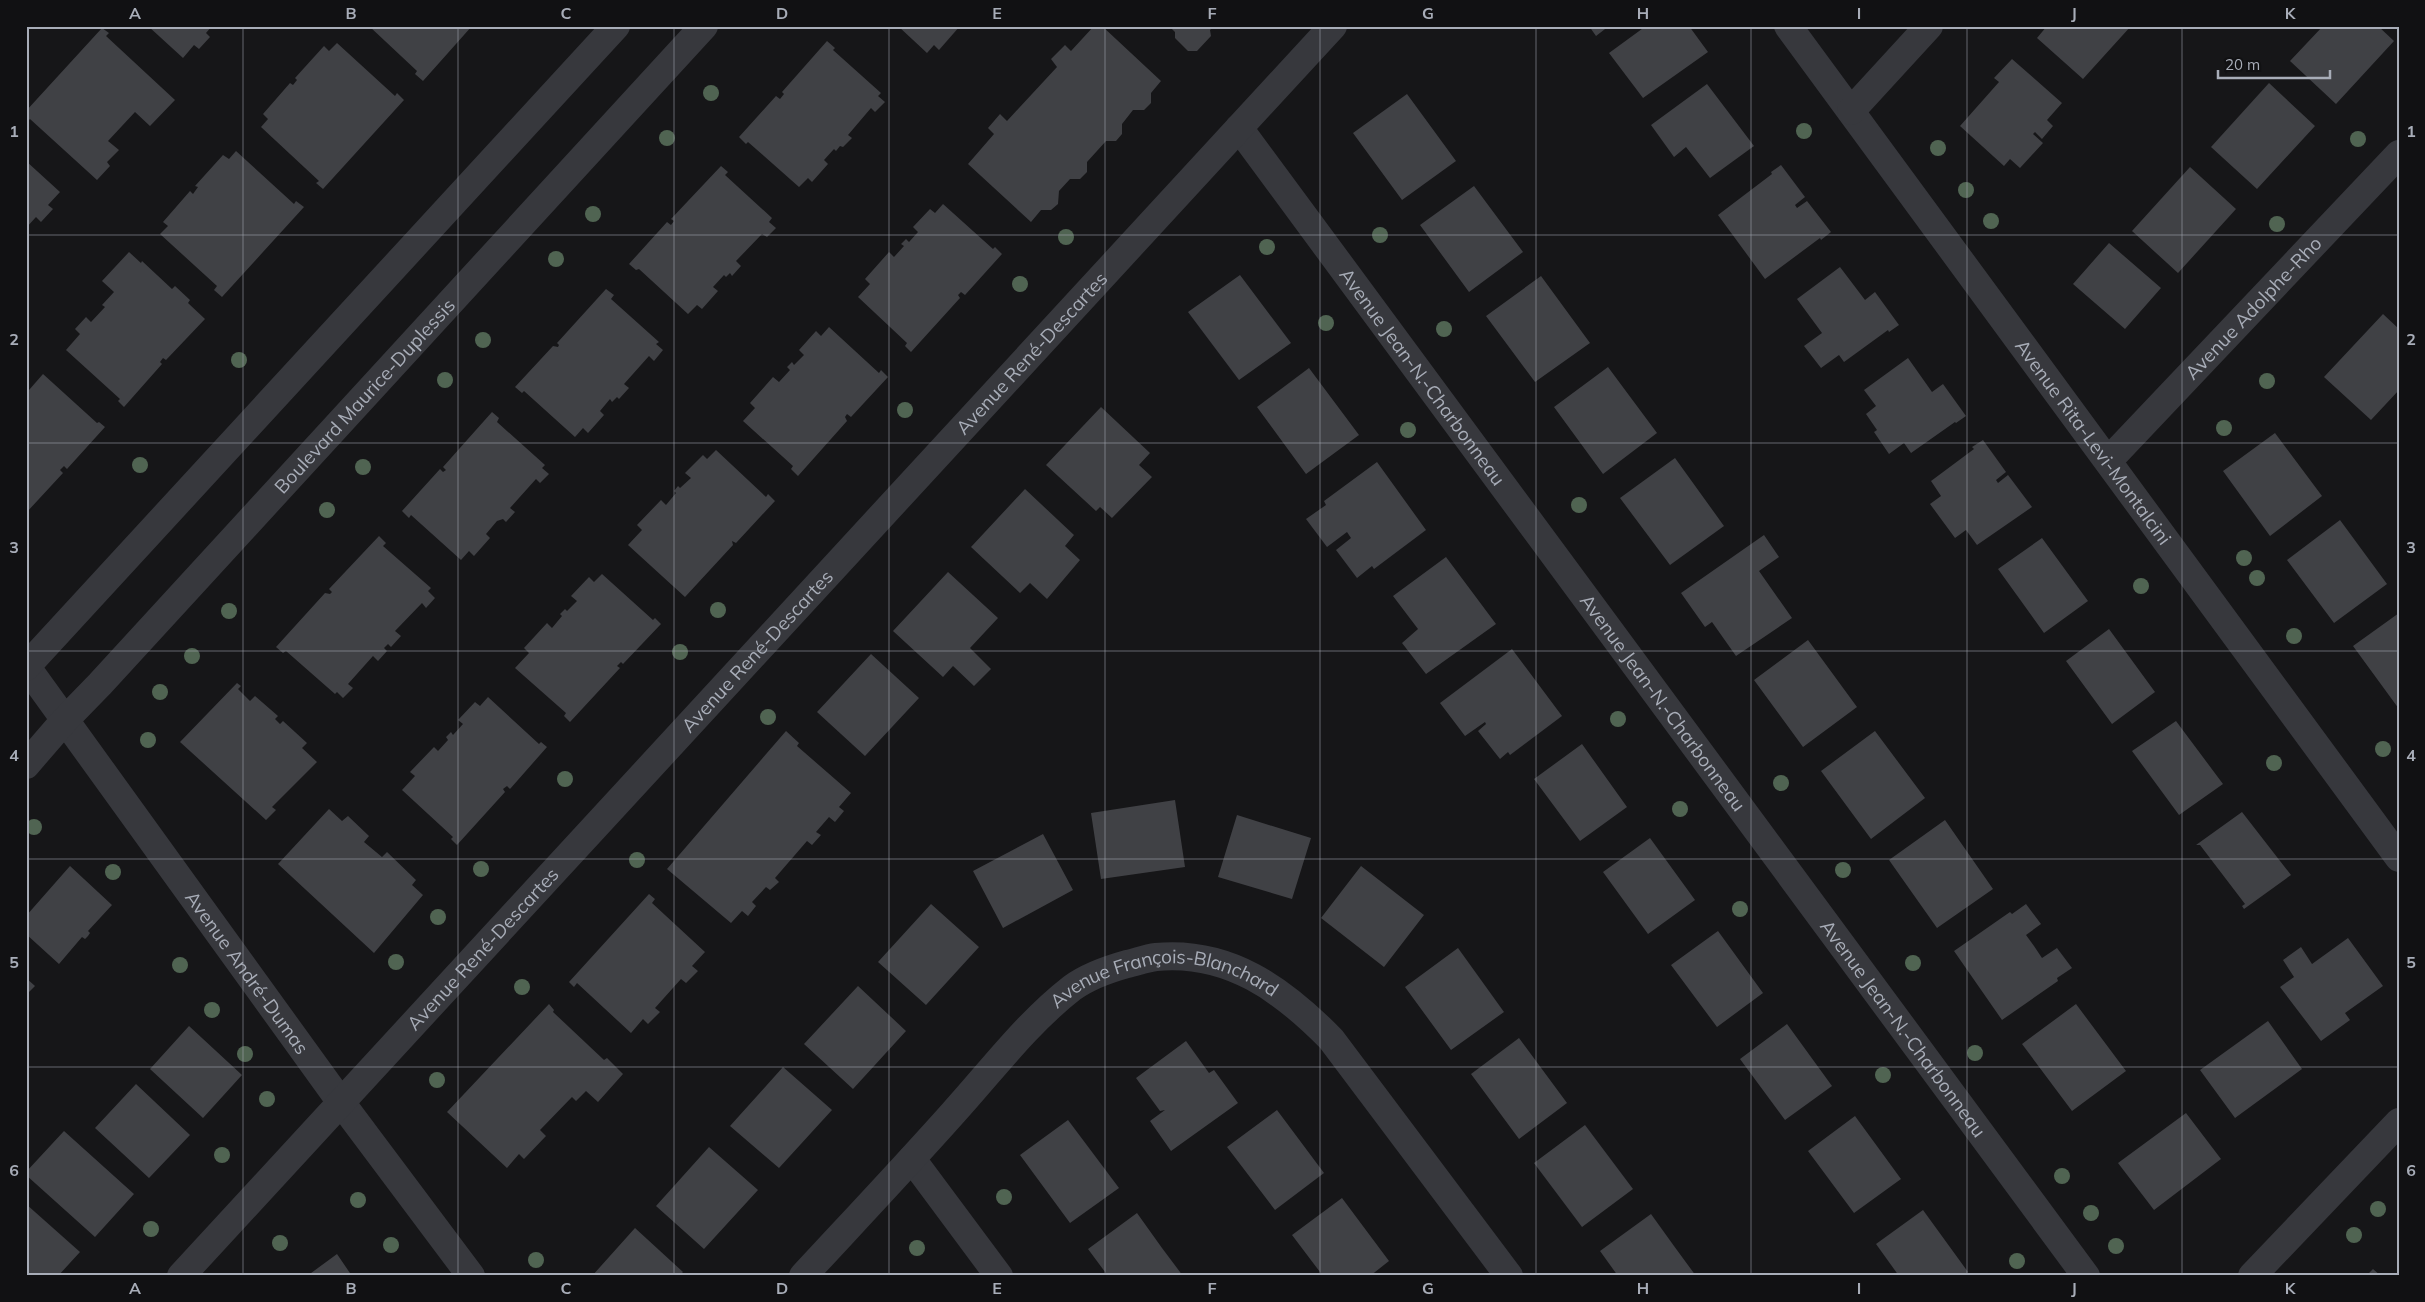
<svg xmlns="http://www.w3.org/2000/svg" width="2425" height="1302" font-family="Mulish,sans-serif">
<rect width="100%" height="100%" fill="#161618"/>
<path fill="#404145" d="M148,26H212L206,33L210,37L199,49L194,45L183,58Z
M369,26H472L423,81L415,74L417,71Z
M898,26H960L939,50L934,45L927,53Z
M1094,26H1102L1161,81L1151,93V103L1144,110H1133L1122,124V134L1116,141H1106L1087,162V172L1080,179H1070L1059,191L1058,204L1051,210H1041L1031,222L968,164L994,134L988,128L1000,114L1007,121L1057,67L1051,59L1065,45L1071,51Z
M1169,26H1214L1210,30L1211,36L1197,51H1188L1175,38V32Z
M1589,26H1609L1596,36Z
M1646,26H1689L1708,52L1643,98L1609,53Z
M2047,26H2131L2083,79L2037,38Z
M2323,26H2378L2394,41L2336,104L2290,61Z
M102,28L109,33L106,36L175,100L150,126L135,112L108,141L119,150L107,162L110,166L97,180L30,119L26,123V111Z
M827,41L835,48L833,50L881,93L878,96L885,102L875,112L871,108L848,135L852,138L843,147L840,146L836,151L834,149L824,160L828,164L812,182L808,178L799,187L748,142L746,144L739,137L776,96L780,99L784,94L782,92Z
M337,43L395,96L397,93L404,100L323,189L316,183L319,181L261,127L268,119L263,114L290,83L293,85L297,80L295,78L324,46L329,51Z
M2012,59L2062,103L2047,120L2053,126L2042,139L2035,132L2033,134L2043,143L2020,168L2010,159L2004,166L1960,126L1999,82L1994,78Z
M2269,83L2315,126L2257,189L2211,147Z
M1707,84L1754,146L1710,178L1686,147L1674,157L1651,125Z
M1407,94L1456,161L1402,200L1353,133Z
M236,151L294,204L296,201L304,207L222,297L214,290L217,286L160,234L168,226L163,222L190,191L193,194L198,187L195,186L223,155L229,159Z
M26,161L60,192L48,205L53,209L41,222L36,217L26,228Z
M1781,165L1805,197L1795,205L1797,208L1807,201L1831,232L1821,240L1820,238L1765,279L1718,215L1772,174L1771,172Z
M721,166L728,172L725,175L772,218L769,222L776,228L767,237L762,234L736,261L741,266L732,276L730,273L726,277L724,275L713,287L718,291L702,309L697,305L688,314L639,269L636,270L629,264L667,222L671,225L674,221L671,219Z
M2190,167L2236,209L2178,273L2132,231Z
M1474,186L1523,252L1469,292L1420,225Z
M943,204L993,249L995,247L1002,254L965,295L961,292L958,295L960,298L911,352L905,346L907,343L858,297L870,284L865,279L889,252L894,257L904,246L901,244L906,239L909,242L918,232L913,227L930,209L935,213Z
M2109,243L2161,288L2125,329L2073,284Z
M129,252L141,263L142,261L172,289L175,286L190,300L188,303L205,319L166,360L163,358L160,362L162,364L124,407L118,401L120,399L66,350L80,334L75,329L86,317L91,322L105,307L102,305L114,292L102,281Z
M1840,267L1865,300L1875,292L1899,325L1889,332L1888,330L1844,362L1839,355L1821,368L1804,346L1822,333L1797,299Z
M1240,275L1291,343L1239,380L1188,312Z
M1541,276L1590,343L1535,382L1486,316Z
M606,289L614,295L611,299L659,342L656,344L663,350L654,361L649,356L624,384L629,388L619,399L617,397L612,402L610,399L600,411L604,415L588,433L583,428L575,437L524,391L522,393L515,387L553,346L558,347L559,345L557,343Z
M2383,314L2399,329V390L2371,420L2324,377Z
M829,327L879,373L881,370L888,377L851,417L847,414L845,417L847,421L798,476L791,469L793,466L743,421L755,408L750,403L773,377L779,382L790,370L787,367L792,362L794,365L804,355L799,350L816,331L821,336Z
M1908,358L1932,392L1943,384L1966,416L1956,423L1955,422L1911,453L1904,443L1889,454L1874,432L1877,430L1866,414L1876,406L1864,390Z
M1608,367L1657,433L1603,474L1554,407Z
M1309,368L1359,435L1306,474L1257,407Z
M43,374L97,423L99,422L105,427L67,469L64,466L60,470L63,473L26,513V387L29,390Z
M1101,407L1150,453L1139,465L1152,477L1112,518L1100,507L1096,511L1046,465Z
M492,412L499,418L497,422L545,465L542,468L549,474L540,483L536,479L510,508L515,512L506,522L503,519L497,521L486,534L490,538L474,556L469,551L461,560L411,515L409,518L402,511L440,469L443,472L446,470L443,467Z
M2275,433L2322,496L2270,536L2223,471Z
M1983,440L2006,472L1996,480L1998,483L2008,475L2032,507L1977,545L1966,530L1955,538L1930,504L1941,496L1931,481L1974,449L1972,447Z
M716,450L766,497L768,494L775,501L736,543L732,541L733,545L685,597L628,545L642,530L637,525L661,500L666,505L676,493L674,491L678,486L680,488L691,478L685,473L703,455L707,459Z
M1675,458L1724,526L1670,565L1620,498Z
M1377,462L1426,530L1374,569L1372,566L1357,578L1336,550L1351,538L1347,532L1327,547L1306,519L1326,505L1324,501Z
M1025,489L1074,535L1065,546L1080,560L1047,599L1030,583L1020,593L971,547Z
M2340,520L2387,584L2334,623L2287,560Z
M1764,535L1779,557L1759,571L1792,618L1736,656L1712,622L1705,627L1681,593Z
M379,536L386,543L383,546L431,588L428,591L435,598L426,608L422,603L395,631L401,636L391,647L388,644L384,648L387,651L378,661L373,656L348,684L353,688L343,698L337,692L335,694L286,651L283,653L276,647L325,593L330,594L332,592L329,589Z
M2042,538L2088,601L2044,633L1998,569Z
M1446,557L1496,624L1426,674L1402,643L1418,629L1393,596Z
M948,572L998,618L970,648L991,669L974,686L953,666L943,677L893,631Z
M602,574L653,620L655,618L661,624L623,664L621,662L617,666L620,668L570,722L564,716L566,713L515,668L529,653L524,648L547,623L552,628L562,616L560,614L565,609L567,611L577,601L571,596L589,577L594,582Z
M2399,613V709L2353,646Z
M2109,629L2155,692L2112,724L2066,661Z
M1808,640L1857,707L1803,747L1754,680Z
M1512,649L1562,716L1510,755L1508,752L1500,759L1478,731L1486,724L1485,722L1465,736L1440,703Z
M871,654L919,698L865,756L817,712Z
M237,683L241,686L238,689L250,701L255,696L278,716L275,719L280,724L283,721L307,743L302,748L317,762L272,807L276,810L266,820L180,742Z
M488,697L539,744L541,742L547,747L510,789L507,786L503,789L505,792L457,845L451,839L453,837L402,790L415,776L410,772L434,747L438,751L448,740L446,737L451,732L453,735L463,724L458,720L475,702L480,706Z
M2176,721L2223,784L2179,815L2132,751Z
M786,731L799,743L797,746L851,793L839,807L844,811L835,822L829,817L816,832L821,835L812,845L807,841L775,878L779,882L770,890L766,887L752,902L756,906L748,916L742,911L731,923L667,869Z
M1875,731L1925,798L1871,839L1821,771Z
M1582,744L1627,807L1580,841L1534,779Z
M1175,800L1185,867L1101,879L1091,813Z
M329,809L342,821L348,816L369,836L364,842L382,857L387,852L416,880L412,885L423,895L374,953L278,864Z
M2242,812L2291,875L2244,909L2242,906L2245,904L2200,845H2196Z
M1237,815L1311,838L1292,899L1218,877Z
M1945,820L1993,889L1937,928L1889,860Z
M1043,834L1073,890L1003,928L973,871Z
M1650,838L1695,900L1648,934L1603,872Z
M70,866L112,905L88,931L90,933L88,936L85,939L82,937L59,964L26,934V916Z
M1361,866L1424,915L1384,967L1321,918Z
M649,894L655,899L652,903L705,952L692,966L698,971L686,983L681,979L655,1008L660,1012L648,1024L643,1019L631,1033L577,983L574,987L569,982Z
M931,904L979,947L926,1005L878,962Z
M2026,904L2041,924L2026,935L2034,946L2042,958L2057,948L2072,968L2057,978L2058,981L2002,1020L1954,951L2010,912L2012,914Z
M1718,931L1763,993L1717,1027L1671,965Z
M2348,938L2383,986L2345,1013L2350,1020L2321,1041L2280,987L2294,977L2283,960L2301,947L2312,964Z
M1458,948L1504,1012L1451,1050L1405,987Z
M26,978L35,986L26,995Z
M858,986L906,1031L853,1089L804,1044Z
M549,1004L554,1010L553,1012L604,1060L607,1058L623,1074L598,1102L586,1091L576,1101L572,1097L540,1130L546,1136L524,1159L519,1154L507,1168L447,1112Z
M2076,1004L2126,1071L2072,1111L2022,1044Z
M2268,1021L2302,1069L2235,1118L2200,1070Z
M1787,1024L1832,1086L1785,1120L1740,1059Z
M189,1026L242,1075L203,1118L150,1069Z
M1519,1038L1567,1103L1519,1139L1471,1074Z
M1186,1041L1209,1073L1214,1070L1238,1103L1171,1151L1150,1121L1165,1110L1160,1111L1136,1078Z
M783,1067L832,1110L779,1168L730,1126Z
M136,1084L190,1135L149,1178L95,1128Z
M1277,1110L1324,1173L1275,1210L1227,1147Z
M2186,1113L2221,1159L2154,1210L2118,1163Z
M1855,1116L1901,1179L1854,1213L1808,1151Z
M1068,1120L1119,1188L1070,1223L1020,1155Z
M1585,1125L1633,1189L1582,1227L1534,1163Z
M64,1131L134,1194L95,1237L26,1175V1172Z
M709,1147L758,1190L704,1249L656,1206Z
M1342,1198L1389,1261L1370,1276H1323L1292,1235Z
M26,1204L80,1252L58,1276H26Z
M1923,1210L1968,1272L1964,1276H1899L1876,1244Z
M1137,1213L1162,1248L1183,1276H1108L1088,1249Z
M1651,1214L1674,1246L1696,1276H1618L1600,1251Z
M635,1228L683,1272L679,1276H592Z
M337,1254L352,1276H307Z
M2373,1269L2381,1276H2366Z"/>
<g fill="none" stroke-linecap="round" stroke-linejoin="round">
<g stroke="#37383d" stroke-width="28">
<path id="s1" d="M1788,26L2399,858"/>
<path d="M1851,111L1929,26"/>
<path id="s2" d="M1239,128L2086,1276"/>
<path id="s3" d="M2108,461L2399,154"/>
<path id="s4" d="M26,666L340,1101L471,1276"/>
<path d="M26,667L616,26"/>
<path id="s5" d="M26,765L64,721L100,684L704,26"/>
<path d="M912,1159L999,1276"/>
<path id="s6" d="M181,1276L1333,26"/>
<path id="s7" d="M803,1276C854,1221 905,1167 954,1112C992,1070 1027,1023 1072,988C1087,977 1109,969 1127,964C1136,962 1147,958 1156,957C1229,950 1283,990 1331,1039L1509,1276"/>
<path d="M2252,1276L2399,1122"/>
</g>
</g>
<g fill="#506452">
<circle cx="711" cy="93" r="8"/>
<circle cx="1804" cy="131" r="8"/>
<circle cx="667" cy="138" r="8"/>
<circle cx="2358" cy="139" r="8"/>
<circle cx="1938" cy="148" r="8"/>
<circle cx="1966" cy="190" r="8"/>
<circle cx="593" cy="214" r="8"/>
<circle cx="1991" cy="221" r="8"/>
<circle cx="2277" cy="224" r="8"/>
<circle cx="1380" cy="235" r="8"/>
<circle cx="1066" cy="237" r="8"/>
<circle cx="1267" cy="247" r="8"/>
<circle cx="556" cy="259" r="8"/>
<circle cx="1020" cy="284" r="8"/>
<circle cx="1326" cy="323" r="8"/>
<circle cx="1444" cy="329" r="8"/>
<circle cx="483" cy="340" r="8"/>
<circle cx="239" cy="360" r="8"/>
<circle cx="445" cy="380" r="8"/>
<circle cx="2267" cy="381" r="8"/>
<circle cx="905" cy="410" r="8"/>
<circle cx="2224" cy="428" r="8"/>
<circle cx="1408" cy="430" r="8"/>
<circle cx="140" cy="465" r="8"/>
<circle cx="363" cy="467" r="8"/>
<circle cx="1579" cy="505" r="8"/>
<circle cx="327" cy="510" r="8"/>
<circle cx="2244" cy="558" r="8"/>
<circle cx="2257" cy="578" r="8"/>
<circle cx="2141" cy="586" r="8"/>
<circle cx="718" cy="610" r="8"/>
<circle cx="229" cy="611" r="8"/>
<circle cx="2294" cy="636" r="8"/>
<circle cx="680" cy="652" r="8"/>
<circle cx="192" cy="656" r="8"/>
<circle cx="160" cy="692" r="8"/>
<circle cx="768" cy="717" r="8"/>
<circle cx="1618" cy="719" r="8"/>
<circle cx="148" cy="740" r="8"/>
<circle cx="2383" cy="749" r="8"/>
<circle cx="2274" cy="763" r="8"/>
<circle cx="565" cy="779" r="8"/>
<circle cx="1781" cy="783" r="8"/>
<circle cx="1680" cy="809" r="8"/>
<circle cx="34" cy="827" r="8"/>
<circle cx="637" cy="860" r="8"/>
<circle cx="481" cy="869" r="8"/>
<circle cx="1843" cy="870" r="8"/>
<circle cx="113" cy="872" r="8"/>
<circle cx="1740" cy="909" r="8"/>
<circle cx="438" cy="917" r="8"/>
<circle cx="396" cy="962" r="8"/>
<circle cx="1913" cy="963" r="8"/>
<circle cx="180" cy="965" r="8"/>
<circle cx="522" cy="987" r="8"/>
<circle cx="212" cy="1010" r="8"/>
<circle cx="1975" cy="1053" r="8"/>
<circle cx="245" cy="1054" r="8"/>
<circle cx="1883" cy="1075" r="8"/>
<circle cx="437" cy="1080" r="8"/>
<circle cx="267" cy="1099" r="8"/>
<circle cx="222" cy="1155" r="8"/>
<circle cx="2062" cy="1176" r="8"/>
<circle cx="1004" cy="1197" r="8"/>
<circle cx="358" cy="1200" r="8"/>
<circle cx="2378" cy="1209" r="8"/>
<circle cx="2091" cy="1213" r="8"/>
<circle cx="151" cy="1229" r="8"/>
<circle cx="2354" cy="1235" r="8"/>
<circle cx="280" cy="1243" r="8"/>
<circle cx="391" cy="1245" r="8"/>
<circle cx="2116" cy="1246" r="8"/>
<circle cx="917" cy="1248" r="8"/>
<circle cx="536" cy="1260" r="8"/>
<circle cx="2017" cy="1261" r="8"/>
</g>
<path fill="none" stroke="#a8adb8" stroke-width="1" stroke-opacity="0.55" d="M243,26V1276M458,26V1276M674,26V1276M889,26V1276M1105,26V1276M1320,26V1276M1536,26V1276M1751,26V1276M1967,26V1276M2182,26V1276M26,235H2399M26,443H2399M26,651H2399M26,859H2399M26,1067H2399"/>
<g text-anchor="middle" dominant-baseline="central" stroke-width="4" stroke-linejoin="round" paint-order="stroke">
<g font-size="19" fill="#a8adb8" stroke="#111113">
<text stroke="none"><textPath href="#s3" startOffset="211">Avenue Adolphe-Rho</textPath></text>
<text stroke="none"><textPath href="#s6" startOffset="1255">Avenue René-Descartes</textPath></text>
<text stroke="none"><textPath href="#s2" startOffset="309">Avenue Jean-N.-Charbonneau</textPath></text>
<text stroke="none"><textPath href="#s5" startOffset="501">Boulevard Maurice-Duplessis</textPath></text>
<text stroke="none"><textPath href="#s1" startOffset="516">Avenue Rita-Levi-Montalcini</textPath></text>
<text stroke="none"><textPath href="#s6" startOffset="850">Avenue René-Descartes</textPath></text>
<text stroke="none"><textPath href="#s2" startOffset="714">Avenue Jean-N.-Charbonneau</textPath></text>
<text stroke="none"><textPath href="#s6" startOffset="445">Avenue René-Descartes</textPath></text>
<text stroke="none"><textPath href="#s4" startOffset="378">Avenue André-Dumas</textPath></text>
<text stroke="none"><textPath href="#s7" startOffset="491">Avenue François-Blanchard</textPath></text>
<text stroke="none"><textPath href="#s2" startOffset="1119">Avenue Jean-N.-Charbonneau</textPath></text>
</g>
</g>
<rect width="2425" height="1302" fill="none" stroke="#111113" stroke-width="55"/>
<path d="M2218 70v8h112v-8" fill="none" stroke="#a8adb8" stroke-width="2.5"/>
<text x="2225" y="70" font-size="15" fill="#a8adb8" stroke="#111113" stroke-width="4" paint-order="stroke">20 m</text>
<rect x="28" y="28" width="2370" height="1246" fill="none" stroke="#a8adb8" stroke-width="2"/>
<g font-size="16" text-anchor="middle" font-weight="bold" fill="#a8adb8">
<text x="135" y="19">A</text>
<text x="351" y="19">B</text>
<text x="566" y="19">C</text>
<text x="782" y="19">D</text>
<text x="997" y="19">E</text>
<text x="1212" y="19">F</text>
<text x="1428" y="19">G</text>
<text x="1643" y="19">H</text>
<text x="1859" y="19">I</text>
<text x="2074" y="19">J</text>
<text x="2290" y="19">K</text>
<text x="14" y="137">1</text>
<text x="2411" y="137">1</text>
<text x="14" y="345">2</text>
<text x="2411" y="345">2</text>
<text x="14" y="553">3</text>
<text x="2411" y="553">3</text>
<text x="14" y="761">4</text>
<text x="2411" y="761">4</text>
<text x="14" y="968">5</text>
<text x="2411" y="968">5</text>
<text x="14" y="1176">6</text>
<text x="2411" y="1176">6</text>
<text x="135" y="1294">A</text>
<text x="351" y="1294">B</text>
<text x="566" y="1294">C</text>
<text x="782" y="1294">D</text>
<text x="997" y="1294">E</text>
<text x="1212" y="1294">F</text>
<text x="1428" y="1294">G</text>
<text x="1643" y="1294">H</text>
<text x="1859" y="1294">I</text>
<text x="2074" y="1294">J</text>
<text x="2290" y="1294">K</text>
</g>
</svg>
